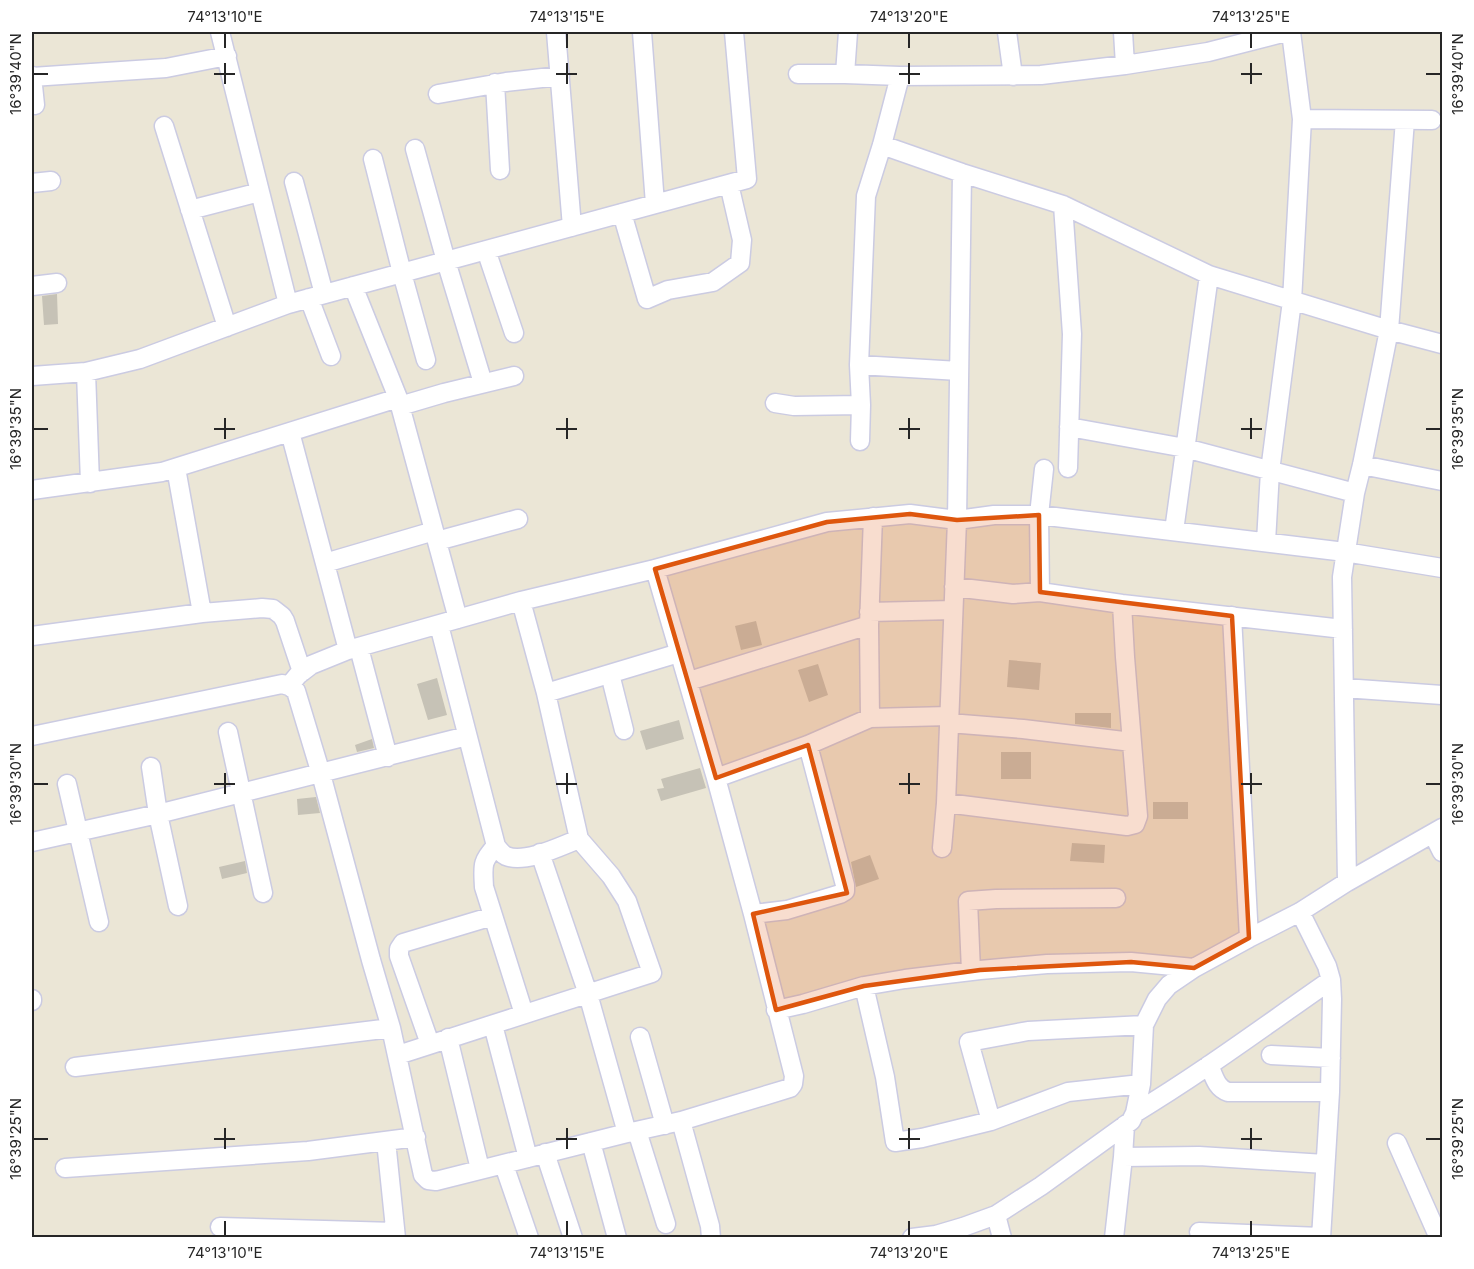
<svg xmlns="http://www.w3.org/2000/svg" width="1474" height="1269" font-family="Inter,sans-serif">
<rect width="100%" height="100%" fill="#ebe6d6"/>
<path fill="#c6c2b6" d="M57,294L58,324L44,325L42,296Z
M756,621L762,645L741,650L735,626Z
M1009,660L1041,663L1039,690L1007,687Z
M818,664L828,695L809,702L798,670Z
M437,678L447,715L428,720L417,684Z
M1075,713H1111V728L1075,724Z
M679,720L684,739L646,750L640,731Z
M372,739L374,748L357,752L355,745Z
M1001,752H1031V779H1001Z
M700,768L706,788L661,801L657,789L664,788L661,779Z
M316,797L320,813L298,815L297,799Z
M1153,802H1188V819H1153Z
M1072,843L1105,845L1104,863L1070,861Z
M870,855L879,879L856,887L851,862Z
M245,861L247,873L222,879L219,867Z"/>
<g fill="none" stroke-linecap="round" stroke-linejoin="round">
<defs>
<path id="minor" d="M220,32L288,304
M556,32L572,227
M642,32L655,204
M848,32L845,74L900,76L1041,75L1125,65L1208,52L1286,32
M1007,32L1013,76
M1123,32L1125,65
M1291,32L1302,119L1432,120
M798,74H845
M32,76L35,105
M32,77L166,68L227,56
M495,83L500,170
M438,94L506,82L560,76
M164,126L227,327
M882,145L962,173L1063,205L1209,275L1389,330L1442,344
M415,149L446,261L483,383
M373,159L402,273L426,360
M294,182L324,294
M32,183L51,181
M1063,205L1072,334L1068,468
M190,210L260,192
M622,213L647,299L668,290L713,282L740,263L742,240L729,184
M486,250L514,333
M32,286L57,283
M353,286L398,398L458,619
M309,298L331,356
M859,365L959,371
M86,372L90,483
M32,376L86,372L140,359L288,304L747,179L734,32
M775,403L794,406L861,405
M400,406L444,393L514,376
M1069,427L1185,448L1355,493
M290,432L348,650
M860,441L861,405L859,365L866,196L882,145L900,76
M1362,465L1442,481
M176,468L202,613
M1044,469L1039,515L1040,592L1122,604L1343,629
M32,490L162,472L398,398
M1174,531L1209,275
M437,541L518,519
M1266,542L1270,471L1292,301L1302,119
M325,563L434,531
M954,587L1013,594L1040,592
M869,612L953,610
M1232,616L1249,938
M439,625L496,846C499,850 502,854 506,856C525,864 561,846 579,839L546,693L521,601
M32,636L202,613L262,608L273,609L282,616L285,621L302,672
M359,648L388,757
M610,674L624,730
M689,681L869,625
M289,686L298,675L311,665L348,650L521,601L655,569L827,522L910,514L957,520L994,515H1039L1345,552L1442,568
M1344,688L1442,695
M546,693L679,653
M870,718L869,625L873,517
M949,723L1023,729L1132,742
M228,732L263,893
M32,736L282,684L289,686L296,691L321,774L371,960L391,1028L423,1175L428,1180L436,1181L627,1133L681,1121L790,1088L793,1084L794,1076L753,914L716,778L655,569
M151,767L158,814L178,906
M716,778L808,745L870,718L949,716
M67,784L99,922
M946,803L1127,826L1135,824L1138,816L1125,657L1122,604
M1433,834L1442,852
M32,842L158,814L467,736
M496,846C481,862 483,866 484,887L524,1014
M942,848L946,803L957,520L962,173
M540,853L588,994L627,1133
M1347,882L1342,577L1355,493L1362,465L1389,330L1405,120
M1300,912L1327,966L1331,980L1332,999L1330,1092L1321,1238
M753,914L787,910L840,894L845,891V885L808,745
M971,971L968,901L996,899L1116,898
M864,986L885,1077L895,1142L922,1138L991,1121L1068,1092L1141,1084
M32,999V1001
M776,1010L803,1004L864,986L905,979L980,970L1047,964L1131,962L1194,968
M493,1025L528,1158
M640,1037L665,1125
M448,1038L480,1169
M430,1044L399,956V949L403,943L493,916
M398,1055L652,973L627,901L611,876L579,839
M1271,1055L1331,1058
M1209,1065C1214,1076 1216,1088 1228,1092H1330
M75,1067L391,1028
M1135,1113C1203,1072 1266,1025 1331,980
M681,1121L710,1226L711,1238
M991,1121L969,1042L1028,1031L1144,1025
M637,1131L666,1224
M386,1141L396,1238
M591,1142L617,1238
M1397,1143L1439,1238
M545,1153L573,1238
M1123,1157L1199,1156L1325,1164
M504,1165L529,1238
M65,1168L308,1151L416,1137
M996,1215L1002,1238
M220,1227L395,1232
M1199,1232L1321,1237
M912,1238L936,1235L963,1227L996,1215L1041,1186L1131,1121L1135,1113L1141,1084L1144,1025L1157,999L1169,985L1194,968L1249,938L1300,912L1347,882L1442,828
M1114,1238L1123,1157L1125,1125"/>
</defs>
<use href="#minor" stroke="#cbcbe2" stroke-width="21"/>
<use href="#minor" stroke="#fff" stroke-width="18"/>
</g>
<path fill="#de560d" fill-opacity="0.2" stroke="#de560d" stroke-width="4.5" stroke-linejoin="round" d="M910,514L957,520L1039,515L1040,592L1232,616L1249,938L1194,968L1131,962L980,970L864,986L776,1010L753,914L847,893L808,745L716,778L655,569L827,522Z"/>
<path fill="none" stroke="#262626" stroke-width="2" d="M225,33V48M567,33V48M909,33V48M1251,33V48M225,63V84M567,63V84M909,63V84M1251,63V84M33,74H48M214,74H235M556,74H577M899,74H920M1241,74H1262M1426,74H1441M225,418V439M567,418V439M909,418V439M1251,418V439M33,429H48M214,429H235M556,429H577M899,429H920M1241,429H1262M1426,429H1441M225,773V794M567,773V794M909,773V794M1251,773V794M33,784H48M214,784H235M556,784H577M899,784H920M1241,784H1262M1426,784H1441M225,1128V1149M567,1128V1149M909,1128V1149M1251,1128V1149M33,1139H48M214,1139H235M556,1139H577M899,1139H920M1241,1139H1262M1426,1139H1441M225,1221V1236M567,1221V1236M909,1221V1236M1251,1221V1236"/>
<rect width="1474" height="1269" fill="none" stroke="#ffffff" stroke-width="66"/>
<rect x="33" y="33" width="1408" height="1203" fill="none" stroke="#262626" stroke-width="2"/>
<g font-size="15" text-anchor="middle" fill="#262626">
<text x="225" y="22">74°13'10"E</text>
<text x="567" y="22">74°13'15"E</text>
<text x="909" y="22">74°13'20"E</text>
<text x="1251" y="22">74°13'25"E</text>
<text transform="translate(16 74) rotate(-90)" y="5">16°39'40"N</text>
<text transform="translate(1458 74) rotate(-90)" y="5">16°39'40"N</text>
<text transform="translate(16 429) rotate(-90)" y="5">16°39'35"N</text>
<text transform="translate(1458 429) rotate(-90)" y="5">16°39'35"N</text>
<text transform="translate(16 784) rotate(-90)" y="5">16°39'30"N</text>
<text transform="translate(1458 784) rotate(-90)" y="5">16°39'30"N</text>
<text transform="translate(16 1139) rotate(-90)" y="5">16°39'25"N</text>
<text transform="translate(1458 1139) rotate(-90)" y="5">16°39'25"N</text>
<text x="225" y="1258">74°13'10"E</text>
<text x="567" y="1258">74°13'15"E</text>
<text x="909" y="1258">74°13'20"E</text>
<text x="1251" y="1258">74°13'25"E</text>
</g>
</svg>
